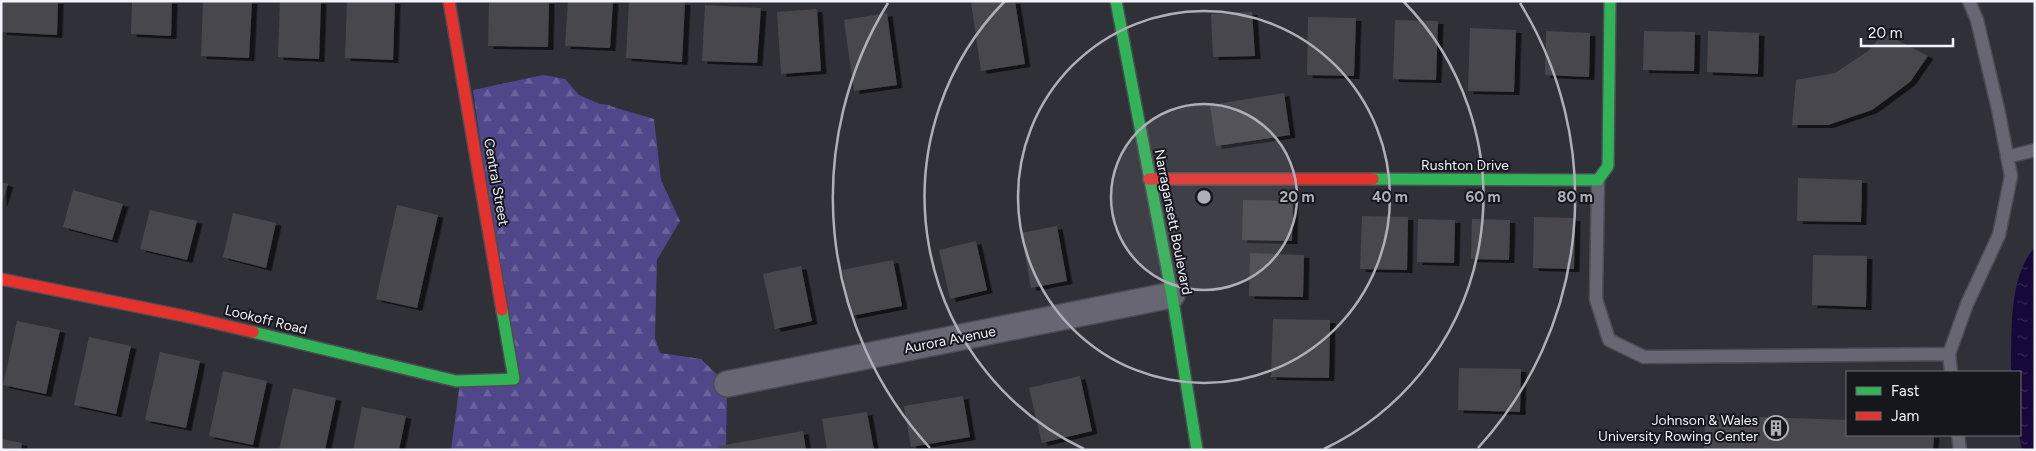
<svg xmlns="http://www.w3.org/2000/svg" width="2036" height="451" font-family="Figtree,sans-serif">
<defs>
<pattern id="forest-firs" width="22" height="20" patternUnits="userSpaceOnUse" patternTransform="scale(1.25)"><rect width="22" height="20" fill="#50478a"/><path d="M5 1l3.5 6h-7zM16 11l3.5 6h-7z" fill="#6a629c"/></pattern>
<pattern id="water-ripples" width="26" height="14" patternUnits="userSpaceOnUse" patternTransform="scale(1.25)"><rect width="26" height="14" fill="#16083a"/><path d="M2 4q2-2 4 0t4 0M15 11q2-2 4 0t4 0" fill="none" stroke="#382c58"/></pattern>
<filter id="shadow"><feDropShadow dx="5.5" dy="3" stdDeviation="0" flood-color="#0009"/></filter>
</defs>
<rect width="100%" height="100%" fill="#303039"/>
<path fill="url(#forest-firs)" d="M543,75L565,79L579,95L600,104L610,105V106L654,119L661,180L680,221L657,260L655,338L660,353L701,359L727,384L726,450H451L460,382L514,379L473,90Z"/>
<path fill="url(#water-ripples)" d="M2035,247V450H2022L2019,435L2020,372H2011V370C2012,332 2008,277 2035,247Z"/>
<path fill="#47474e" filter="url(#shadow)" d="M2,1H58L57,35L1,32Z
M132,1H172L171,36L131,34Z
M203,1H252L249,58L201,56Z
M280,1H321L319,59L278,57Z
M347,1H395L393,60L345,58Z
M489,1H549L548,47L488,46Z
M568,1H613L610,48L565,46Z
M629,1L685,2L682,62L626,58Z
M1015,1L1025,64L981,71L971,2Z
M705,5L761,8L757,63L702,61Z
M817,9L821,71L781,74L777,12Z
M1252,12L1255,56L1213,57L1211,14Z
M887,13L897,85L854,91L844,20Z
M1308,17L1356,18L1354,76L1307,75Z
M1395,20L1438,21L1436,80L1393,79Z
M1470,28L1516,30L1514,92L1468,91Z
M1546,31L1590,33L1589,77L1545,75Z
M1644,31L1695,32L1694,71L1643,70Z
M1708,31L1759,33L1758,74L1707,72Z
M1884,33L1928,56L1910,82L1872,110L1828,125H1792L1796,80L1835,73L1868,51Z
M1284,93L1290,135L1216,146L1210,105Z
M1798,178L1862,180L1861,222L1797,221Z
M1,182L8,184L2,203H1Z
M73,190L123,204L112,240L63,227Z
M1243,200L1293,201L1292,241L1242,240Z
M397,205L438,215L417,308L376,299Z
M150,210L197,221L187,260L140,249Z
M233,213L276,223L266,268L223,257Z
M1362,216L1408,217L1407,270L1360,269Z
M1534,217L1575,218L1574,269L1533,268Z
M1418,219L1455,220L1454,263L1417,262Z
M1472,219L1510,220L1509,260L1471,259Z
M1057,226L1067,281L1031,288L1021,233Z
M976,241L987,290L950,299L939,250Z
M1250,253L1304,255L1303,297L1249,296Z
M1813,255L1867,256L1866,307L1812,305Z
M893,260L902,306L851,316L842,270Z
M801,266L812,321L775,329L763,274Z
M1273,319L1330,320L1329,378L1271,377Z
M17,321L60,330L46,394L3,385Z
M89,337L131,346L116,414L74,405Z
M160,352L200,361L186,428L145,420Z
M1459,368L1521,369L1520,412L1458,410Z
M223,371L267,381L253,445L209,436Z
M1080,376L1092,431L1042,443L1029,388Z
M293,388L336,398L325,450H279Z
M963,396L970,437L911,447L904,406Z
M362,407L406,416L399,450H353Z
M867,412L874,450H827L822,419Z
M1705,415L1847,420V435H1934L1933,450H1704Z
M803,431L806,450H720L719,446Z
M1,439L22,443L21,450H1Z"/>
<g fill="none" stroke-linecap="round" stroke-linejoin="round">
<defs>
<path id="lane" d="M2007,157L2035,150
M1598,180L1596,299L1609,340L1644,357L1949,354
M1951,372L1949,354L1967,304L1999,235L2011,176L1998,109L1977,20L1969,1
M1958,435L1960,450"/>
<path id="street" d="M727,384L1172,295"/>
<path id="fast" d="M1116,1L1172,295L1197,450
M1373,179L1598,180L1608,166L1610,1
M253,332L456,381L514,379L502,310"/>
<path id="jam" d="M449,1L502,310
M1149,179H1373
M1,279L189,317L253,332"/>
</defs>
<use href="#lane" stroke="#4c4c54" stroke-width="15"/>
<use href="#street" stroke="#4c4c54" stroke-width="28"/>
<use href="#fast" stroke="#4c4c54" stroke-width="14"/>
<use href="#jam" stroke="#4c4c54" stroke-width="14"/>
<use href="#lane" stroke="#676672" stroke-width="12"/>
<use href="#street" stroke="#676672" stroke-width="25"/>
<use href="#fast" stroke="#30b455" stroke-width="11"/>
<use href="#jam" stroke="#e5322d" stroke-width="11"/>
</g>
<circle cx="1204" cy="197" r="93" fill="#afafb9" fill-opacity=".12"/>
<g fill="none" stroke="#afafb9" stroke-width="2.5">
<circle cx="1204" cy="197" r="93"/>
<circle cx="1204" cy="197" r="186"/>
<path d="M1084 449A279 279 0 0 1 1005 1M1403 1A279 279 0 0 1 1324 449"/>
<path d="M930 448A371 371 0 0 1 888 3M1520 3A371 371 0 0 1 1478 448"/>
</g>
<defs>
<symbol id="building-ring" viewBox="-11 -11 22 22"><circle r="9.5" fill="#16161d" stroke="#afafb9" stroke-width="1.5"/><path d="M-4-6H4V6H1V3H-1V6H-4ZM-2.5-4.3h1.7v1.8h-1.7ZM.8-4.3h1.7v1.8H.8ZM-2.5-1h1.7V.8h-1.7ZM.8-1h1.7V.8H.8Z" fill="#afafb9"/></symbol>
</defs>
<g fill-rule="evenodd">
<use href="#building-ring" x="1762" y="414" width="28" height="28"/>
</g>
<g text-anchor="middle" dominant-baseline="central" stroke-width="4" stroke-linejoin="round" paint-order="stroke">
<g font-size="14" fill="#f3f3fe" stroke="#16161d">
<text x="1465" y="165">Rushton Drive</text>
<text transform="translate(496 182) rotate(80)">Central Street</text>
<text transform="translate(1173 222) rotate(79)">Narragansett Boulevard</text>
<text transform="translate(266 320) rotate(14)">Lookoff Road</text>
<text transform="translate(950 340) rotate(-11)">Aurora Avenue</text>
</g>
<g font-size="14" fill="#f3f3fe" stroke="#16161d" text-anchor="end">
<text x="1758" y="420">Johnson &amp; Wales<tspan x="1758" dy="16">University Rowing Center</tspan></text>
</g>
</g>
<circle cx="1204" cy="197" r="8" fill="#afafb9" stroke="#16161d" stroke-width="2.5"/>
<g font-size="15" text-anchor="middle" font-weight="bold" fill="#afafb9" stroke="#16161d" stroke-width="4" stroke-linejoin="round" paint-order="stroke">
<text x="1297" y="202">20 m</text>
<text x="1390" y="202">40 m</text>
<text x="1483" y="202">60 m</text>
<text x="1575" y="202">80 m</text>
</g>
<rect width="2036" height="451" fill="none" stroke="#f3f3fe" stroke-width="5"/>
<rect x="1846" y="371" width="175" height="65" fill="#16161d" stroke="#6e6e77"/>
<rect x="1856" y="387" width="25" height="8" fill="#30b455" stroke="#6e6e77"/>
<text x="1891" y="396" font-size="15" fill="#f3f3fe">Fast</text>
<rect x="1856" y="412" width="25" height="8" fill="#e5322d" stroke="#6e6e77"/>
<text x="1891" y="421" font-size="15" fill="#f3f3fe">Jam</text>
<path d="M1861 38v8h92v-8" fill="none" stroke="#f3f3fe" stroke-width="2.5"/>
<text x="1868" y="38" font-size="15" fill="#f3f3fe" stroke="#16161d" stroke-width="4" paint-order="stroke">20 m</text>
</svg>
